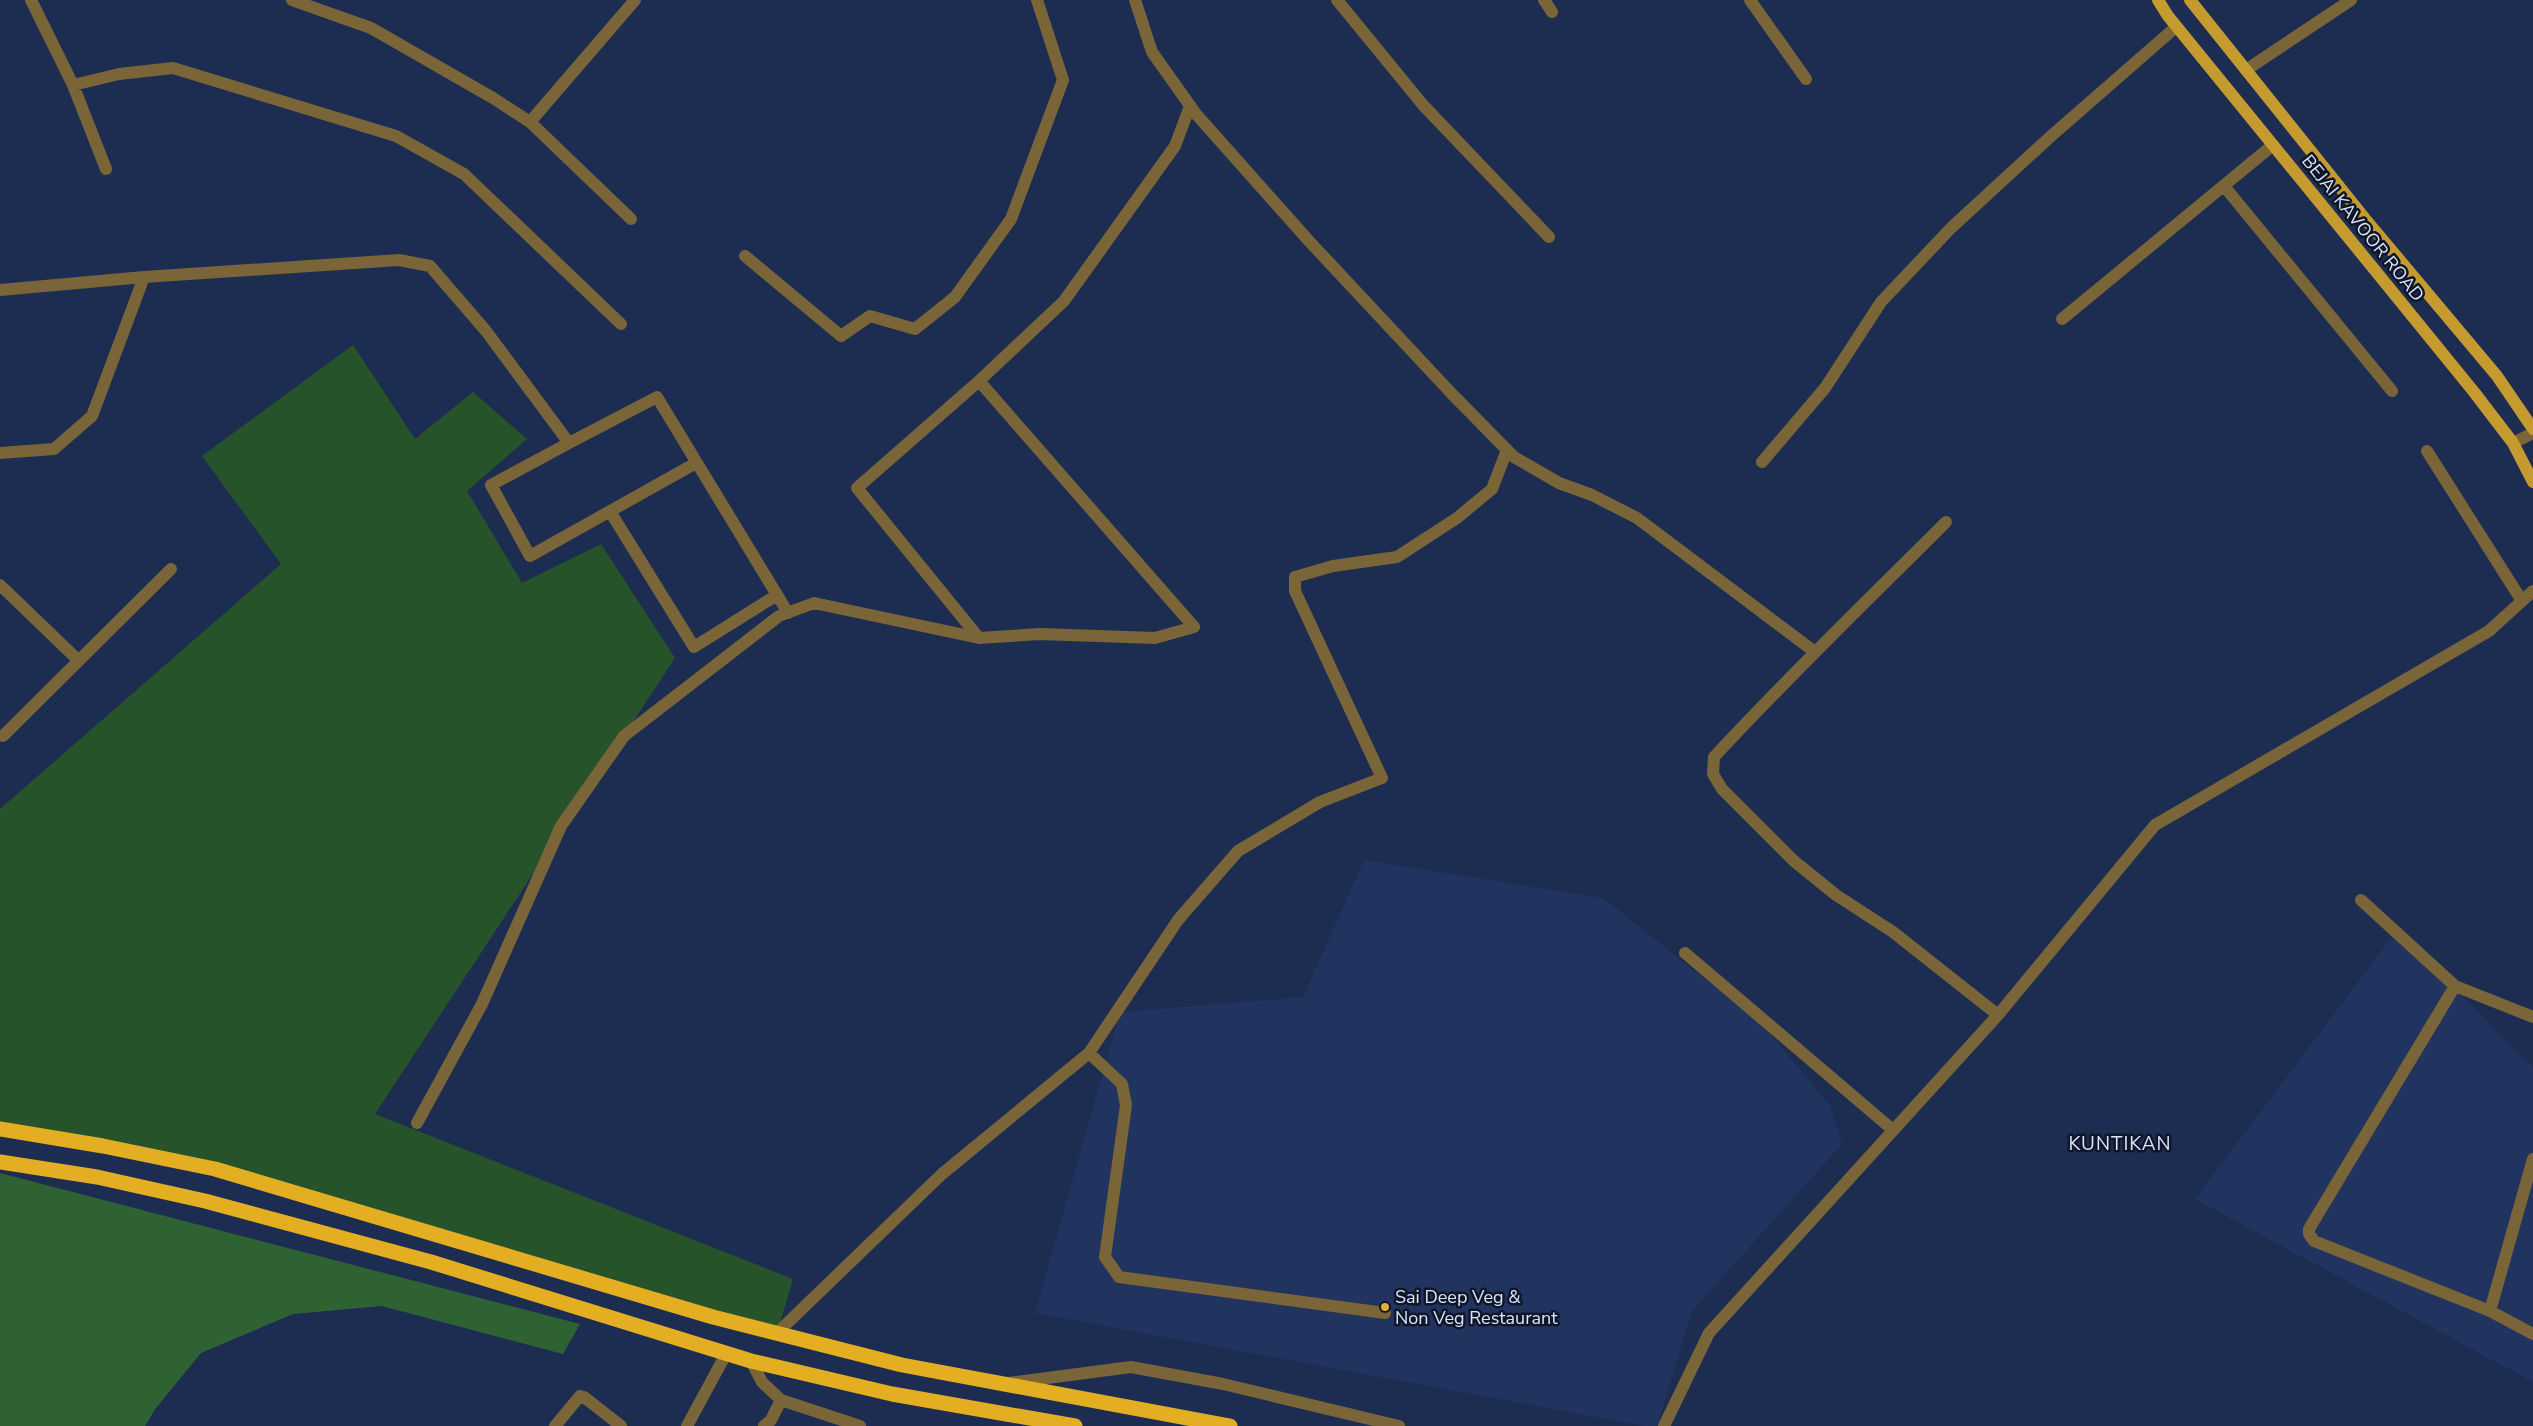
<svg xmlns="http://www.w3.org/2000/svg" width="2533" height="1426" font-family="'Nunito Sans',sans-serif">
<rect width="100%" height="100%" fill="#1d2d52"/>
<path fill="#21335f" d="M1364,860L1603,898L1762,1024L1830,1106L1842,1144L1692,1311L1657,1426H1645L1035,1313L1120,1012L1303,997Z
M2397,930L2533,1068V1382L2195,1199Z"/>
<path fill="#27532a" d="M353,345L415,439L473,392L527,439L467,491L522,583L601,544L675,658L375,1114L793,1279L777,1333L215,1169L0,1131V809L281,564L202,456Z"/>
<path fill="#2f6233" d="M0,1173L580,1324L563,1354L382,1306L293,1314L201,1353L156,1408L145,1426H0Z"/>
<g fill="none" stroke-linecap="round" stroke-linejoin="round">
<path stroke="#7a6538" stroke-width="12" d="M31,0L73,85L106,169
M292,0L371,28L493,98L530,122L631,219
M1135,0L1152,52L1196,114L1309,241L1452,394L1514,457L1559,483L1592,495L1637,518L1815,652
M1337,0L1423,105L1549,237
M1544,0L1552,12
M1750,0L1806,79
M2246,70L2351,0
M73,85L119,74L173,68L396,136L464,174L621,324
M530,122L635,0
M2224,186L2392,391
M745,256L841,336L870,316L915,329L955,297L1011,219L1063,80L1037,0
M0,290L144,277L399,260L430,266L486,331L569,443L657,397L788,613
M2062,319L2273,145
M569,443L491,485L530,556L696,463
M2513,443L2533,433
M2427,451L2522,601
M0,453L54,449L92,416L144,277
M1762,462L1825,388L1881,302L1951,228L2050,137L2176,27
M611,513L694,647L777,595
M1946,522C1868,600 1789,676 1714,757L1713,774L1722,789L1794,861L1836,895L1893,932L1998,1015
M0,585L78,660
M979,638L857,488L979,381L1064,301L1175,146L1190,106
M3,736L171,569
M2361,900L2455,986
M1685,953L1893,1130
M2533,1017L2455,986L2309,1229V1234L2314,1241L2490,1311L2533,1334
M1089,1053L1122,1084L1126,1105L1105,1257L1119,1277L1385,1313
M417,1123L482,1004L561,826L624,736L779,616L814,603L979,638L1040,634L1155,638L1194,627L979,381
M2490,1311L2533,1159
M777,1333L942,1174L1089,1053L1178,920L1238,851L1320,802L1382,778L1295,591V577L1333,566L1397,557L1457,518L1492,489L1507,450
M751,1361L762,1382L781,1400L860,1426
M1009,1383L1131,1367L1223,1384L1399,1426
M555,1426L580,1396L584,1397L621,1426
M687,1426L726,1354
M764,1426L771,1420L781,1400
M1664,1426L1709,1333L1998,1015L2155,825L2489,631L2533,591"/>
<path stroke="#c59a2f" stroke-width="12" d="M2158,0L2168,16L2474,392L2513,443L2533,482
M2190,0L2366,220L2497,376L2533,429"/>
<path stroke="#e3ae22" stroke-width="15" d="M0,1129L103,1146L215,1169L713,1317L902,1365L1230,1426
M0,1162L97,1177L205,1201L431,1262L751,1361L892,1394L1075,1426"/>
</g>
<circle fill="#e1af34" stroke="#0f1627" stroke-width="2" cx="1385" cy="1307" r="5"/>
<g text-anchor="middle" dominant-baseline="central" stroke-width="5" stroke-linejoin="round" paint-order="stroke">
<g font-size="18" fill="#d9e4fd" stroke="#0f1627">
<text transform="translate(2363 228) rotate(51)">BEJAI KAVOOR ROAD</text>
</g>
<g font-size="18" fill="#d9e4fd" stroke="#0f1627" text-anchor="start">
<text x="1395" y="1297">Sai Deep Veg &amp;<tspan x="1395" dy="21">Non Veg Restaurant</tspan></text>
</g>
<g font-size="19" letter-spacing="1" fill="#d9e4fd" stroke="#0f1627">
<text x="2120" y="1144">KUNTIKAN</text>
</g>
</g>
</svg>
